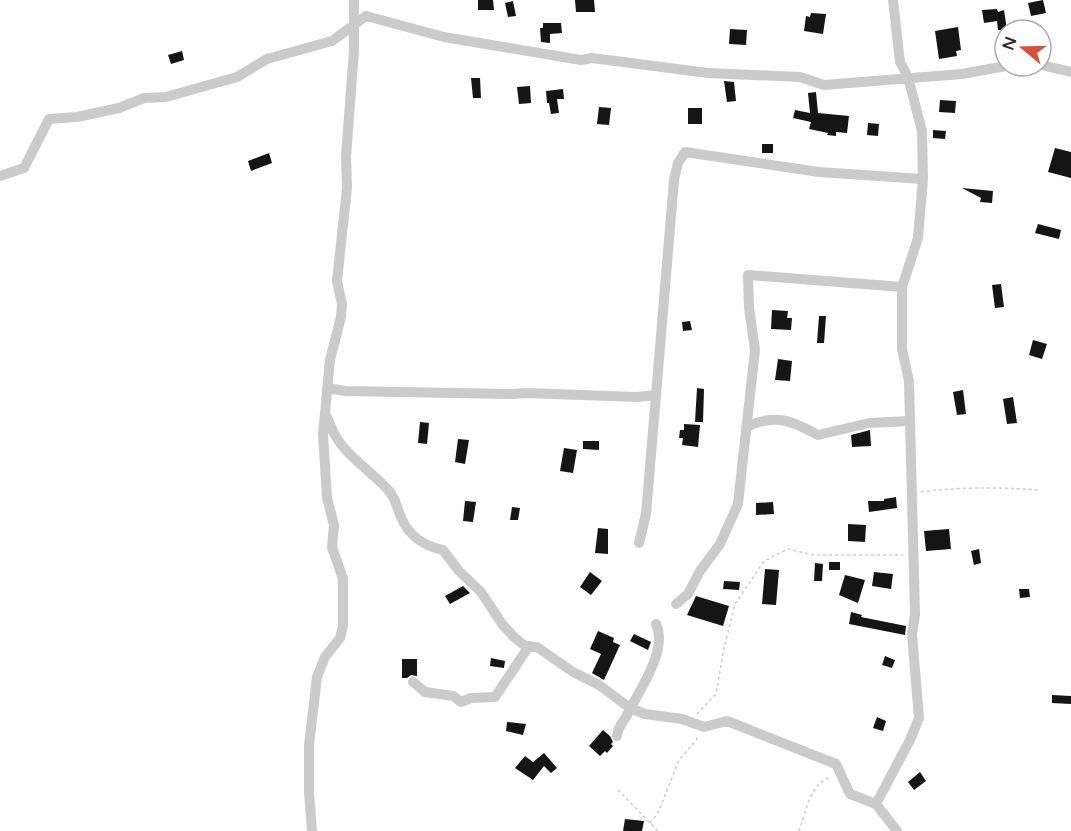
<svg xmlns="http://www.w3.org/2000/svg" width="1071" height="831" font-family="'Varela Round',sans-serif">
<rect width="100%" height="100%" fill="#fff"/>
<path fill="#151515" d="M478,0H493L494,10H478Z
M575,0H594L595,12H576Z
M1043,0L1046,13L1031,16L1028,3Z
M513,1L516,16L508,17L505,3Z
M997,9L998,12L1004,10L1007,30H998L997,21L984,23L982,10Z
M811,13L826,14L823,34L804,31L806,16L810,17Z
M543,23H561L562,33L550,34V43L541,42L540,28H543Z
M958,27L961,50L956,51L957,56L939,59L935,31Z
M730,29L747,30L746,45L729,44Z
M182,51L184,60L171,64L168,55Z
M471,78H480L481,98H473Z
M724,81L734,82L736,101L727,102Z
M530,86L531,103L519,104L517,87Z
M563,89L564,99H557L559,113L551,114L549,103H547L546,91Z
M816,92L818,113L849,116L847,133L836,132V136L827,135L828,133L809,129L811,122L793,118L795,110L810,113L808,93Z
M940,100L956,101L955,113L939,112Z
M599,107L611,108L609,125L597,124Z
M688,108H702V124H688Z
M868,123L879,124L878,136L867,135Z
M933,130L946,131L945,139L933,138Z
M762,144H773V153H762Z
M1055,148L1071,152V178L1048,172Z
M269,153L272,163L251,171L248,161Z
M962,188L993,191L992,203L980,202L981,198Z
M1038,224L1061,230L1059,239L1035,233Z
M1001,284L1004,307L995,308L992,285Z
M772,310L788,311L787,318H792L791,330L771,329Z
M819,316H826L824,343H817Z
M690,321L692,330L683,331L682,322Z
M1033,340L1047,344L1042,359L1029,355Z
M778,359L792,361L790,381L775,380Z
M697,388L704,389L703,422H695Z
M963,390L966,414L957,415L953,392Z
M1013,397L1017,423L1007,424L1003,399Z
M420,422L429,423L427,444L418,443Z
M684,424L700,425L698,447L682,445L683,438H679L680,430H684Z
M870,430L871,446L852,447L851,435Z
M458,439L469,440L465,464L455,462Z
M583,441H599V450L583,449Z
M564,448L577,450L573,473L560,471Z
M896,497L897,508L869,512L868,501H884V499Z
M465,501L476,502L473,522L463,521Z
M773,502L774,514L756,515V503Z
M512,507L520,508L518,520H510Z
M848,524L866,525L865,542L848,541Z
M598,528L608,529V554L595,553Z
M949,529L951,549L926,551L924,531Z
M979,549L981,563L974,565L971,551Z
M829,562H840V570H829Z
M815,563L823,564L822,581H814Z
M765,569L779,570L776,605L762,604Z
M590,572L602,581L591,595L580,587Z
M874,572L893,574L891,589L872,586Z
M845,575L865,580L858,603L839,595Z
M724,581L740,582L739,590L723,589Z
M463,586L470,593L450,604L445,596Z
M1019,589H1029L1030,597L1020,598Z
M696,596L729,606L723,626L687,615Z
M851,612L862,615L861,617L906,626L905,635L849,624Z
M598,631L614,638L613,642L620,645L604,680L592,673L601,654L590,649Z
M634,634L651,642L648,650L630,641Z
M885,656L895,660L892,668L882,665Z
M491,658L505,661L504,668L490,666Z
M402,659H417V676L411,675L407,678H402Z
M1052,695L1071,696V704L1052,703Z
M877,717L886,721L883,731L873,728Z
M507,722L526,724L523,735L506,731Z
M603,730L610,736L613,742L611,744L613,746L607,753L605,751L600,756L589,746Z
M544,753L557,768L551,773L544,766L533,780L515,768L525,756L533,762Z
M920,772L926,781L914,790L908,782Z
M625,819L644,821L642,831H623Z"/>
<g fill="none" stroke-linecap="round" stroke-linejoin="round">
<path stroke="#cbcbcb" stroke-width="1.5" stroke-dasharray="3 3" stroke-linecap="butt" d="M921,492C960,487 999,487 1038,490
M697,714L716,694L724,648L735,604L764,561L788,549L813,555H903
M618,790L658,831
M650,823L658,813L679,760L697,739V736
M799,831C805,814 811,781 830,778"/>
<path stroke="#cbcbcb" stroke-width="10" d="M893,0L900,62L908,77L922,131L923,179L918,238L902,287V349L909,381L915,615L912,634L919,718L910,740L876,804L897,831
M1041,65L1071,72
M0,176L24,168L49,119L77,117L119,108L144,98L166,97L237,77L267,59L332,41L366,16L444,37L581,60L592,58L708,73L800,77L824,85L962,74L1006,66
M327,388L345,391L513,394L526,393L637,397L656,395
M325,414C330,421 331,429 335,435C346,456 375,474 390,492C398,503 396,507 401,517C408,535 424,546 443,550L459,571L481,592L502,624L514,637L525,646L537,647L573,672L599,685L630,708L645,714L682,719L704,727L727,721L836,764L850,794L876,804
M746,427C775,413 793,421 818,435L869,423L910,421
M639,543L646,514L674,180L678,163L685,152L819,172L923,179
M676,604L688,594L700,571L720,544L738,504L755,350L749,308L748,275L902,287
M413,682L425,692L453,696L461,702L471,698L495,697L529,646
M617,736C618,725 625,721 629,711C641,688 668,649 656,624
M312,831L309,793V745L317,677L325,657L340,638L343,626V579L332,547L334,525L327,498L323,434L330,360L341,317L342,304L337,281L347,188L346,156L354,51V0"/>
</g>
<g transform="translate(1023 48) rotate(289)"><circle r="28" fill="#ffffff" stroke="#ababab" stroke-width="1.5"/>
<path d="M0-4.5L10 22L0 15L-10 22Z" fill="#d6503e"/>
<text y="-9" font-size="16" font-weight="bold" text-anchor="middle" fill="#2e2e2e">N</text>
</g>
</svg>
